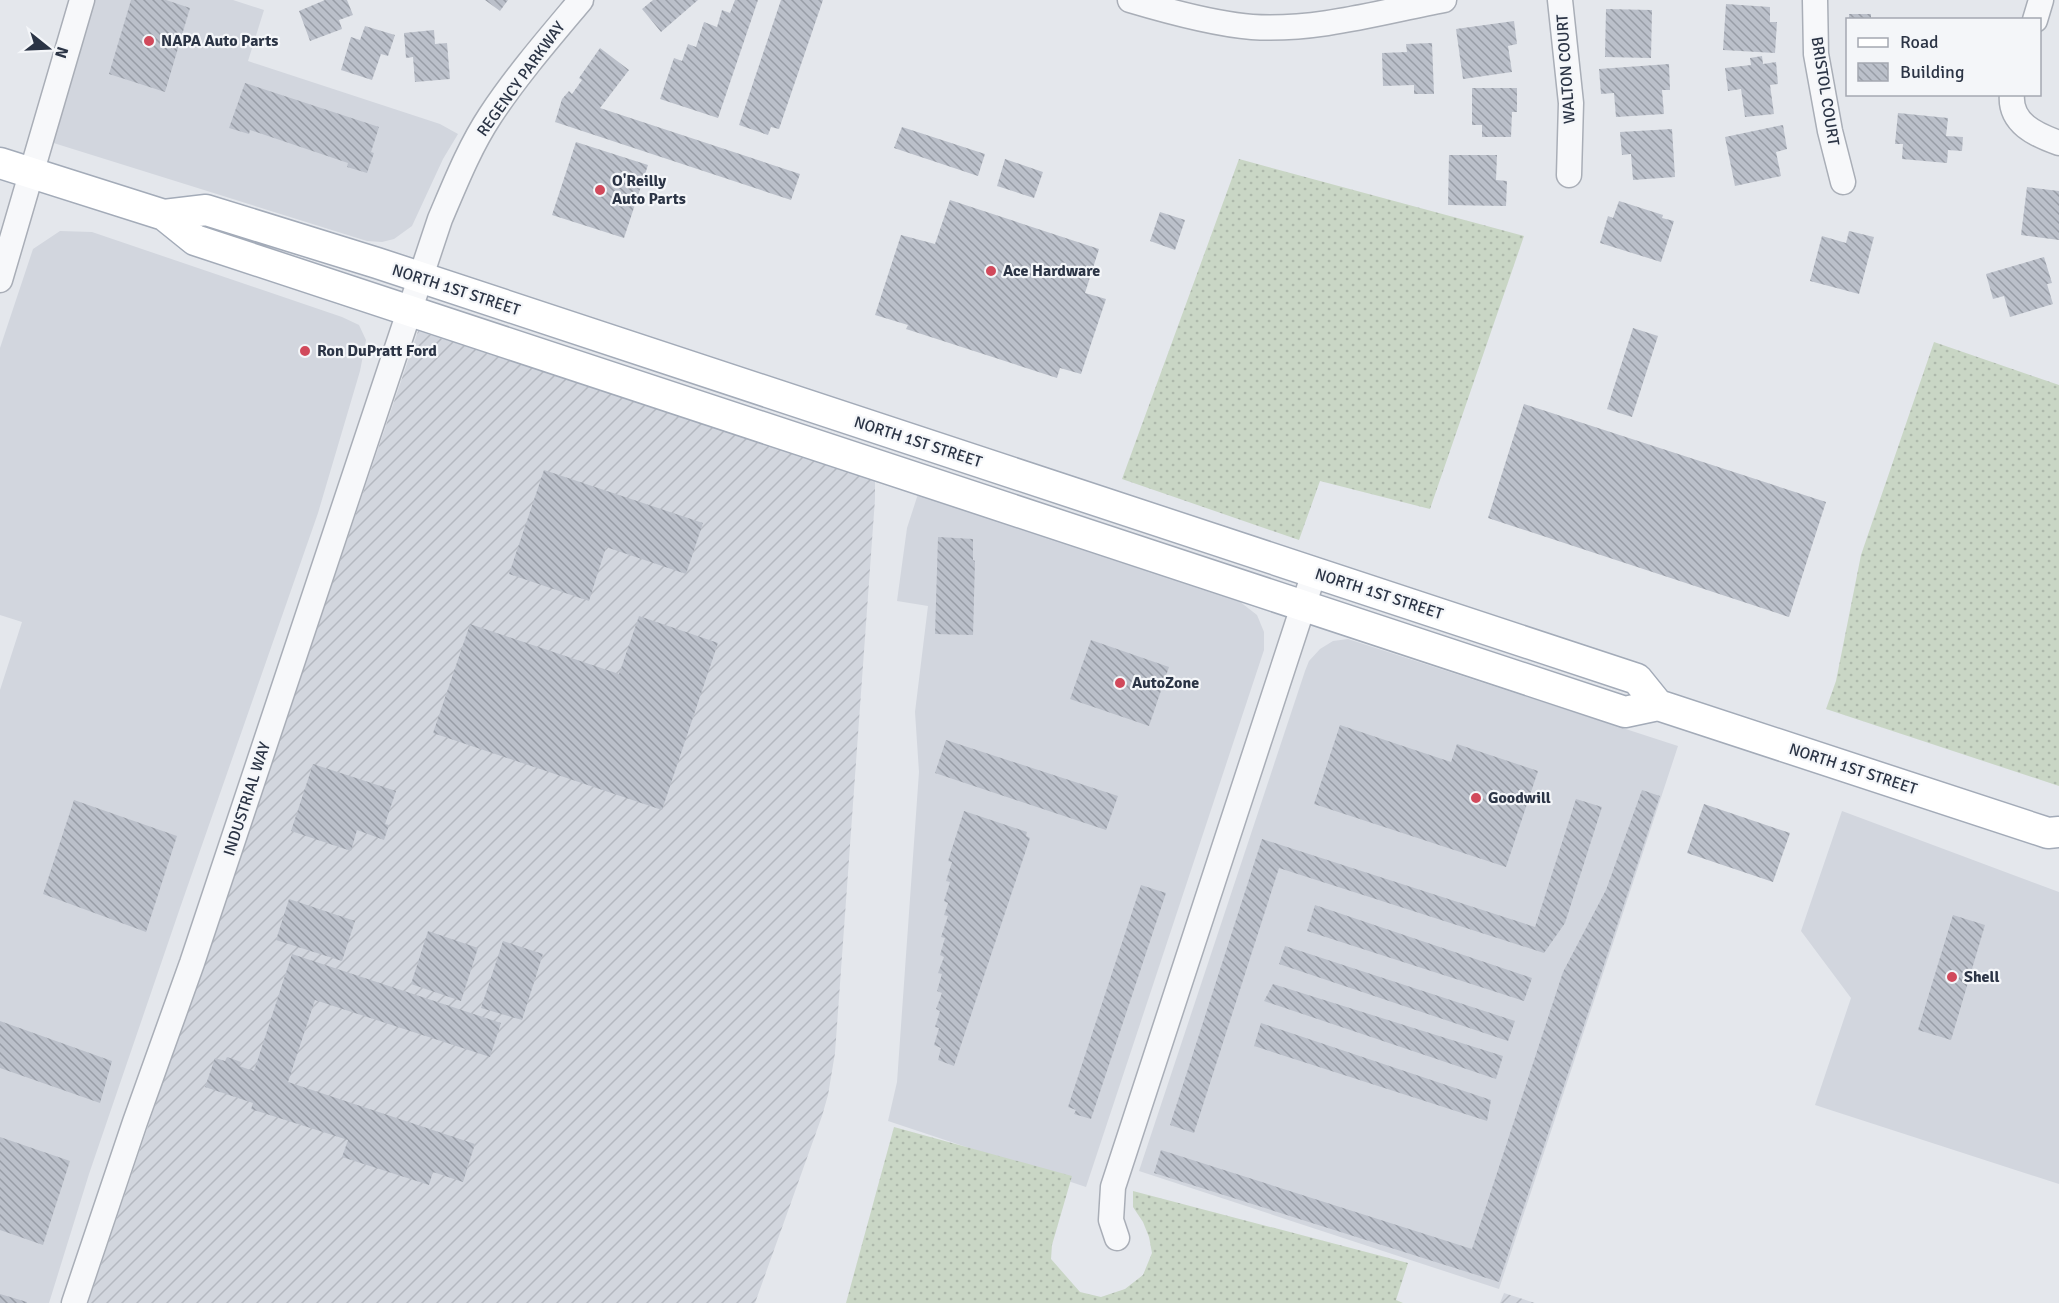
<svg xmlns="http://www.w3.org/2000/svg" width="2059" height="1303" font-family="Signika,sans-serif">
<defs>
<pattern id="industrial-furrows" width="10" height="10" patternUnits="userSpaceOnUse" patternTransform="scale(1.5)"><rect width="10" height="10" fill="#d2d6de"/><path d="M-1 1l2-2M0 10L10 0M9 11l2-2" fill="none" stroke="#b4b8c0"/></pattern>
<pattern id="grass-dots" width="8" height="8" patternUnits="userSpaceOnUse" patternTransform="scale(1.5)"><rect width="8" height="8" fill="#c9d6c5"/><path d="M2 2h.1M6 6h.1" fill="none" stroke="#adb8ab" stroke-width="1.8" stroke-linecap="round"/></pattern>
<pattern id="building-back-hatch" width="6" height="6" patternUnits="userSpaceOnUse" patternTransform="scale(1.5)"><rect width="6" height="6" fill="#bbc0ca"/><path d="M-1 5l2 2M0 0l6 6M5-1l2 2" fill="none" stroke="#989da6"/></pattern>
</defs>
<rect width="100%" height="100%" fill="#e4e7ec"/>
<path fill="#d2d6de" d="M90,0H233L264,10L248,61L440,124L458,134L443,159L412,226L394,239L382,242L367,241L44,140Z
M60,231L92,232L342,317L359,325L366,340L360,371L318,513L180,908L89,1174L49,1303H0V690L22,622L0,615V348L33,249Z
M918,494L1239,601L1257,615L1264,632V650L1086,1187L888,1121L897,1082L919,772L915,712L928,606L897,601L907,528Z
M1348,639L1678,746L1499,1289L1139,1171L1305,671L1309,661L1320,649L1333,641Z
M1842,811L2059,892V1184L1815,1105L1851,998L1801,931Z"/>
<path fill="url(#industrial-furrows)" d="M418,331L875,476V499L835,1053L828,1095L822,1116L755,1303H88Z
M1504,1293L1535,1303H1500Z"/>
<path fill="url(#grass-dots)" d="M1239,159L1524,236L1430,509L1320,481L1299,540L1122,479Z
M1934,342L2059,385V786L1826,709L1836,681L1861,555Z
M894,1127L1072,1176L1052,1245L1051,1259L1080,1292L1101,1297L1125,1289L1143,1275L1152,1253L1149,1237L1143,1222L1133,1207V1191L1408,1263L1396,1300L1403,1303H846Z"/>
<path fill="url(#building-back-hatch)" d="M131,0H166L190,8L165,92L109,74Z
M325,0H347L353,15L339,20L342,29L310,41L299,11Z
M485,0H508L500,11Z
M653,0H698L661,32L642,9Z
M735,0H758L718,118L660,99L674,58L682,61L688,44L696,47L704,22L717,27L722,10L730,13Z
M781,0H823L779,129L771,127L768,135L739,125Z
M1726,4L1770,7V22H1777L1775,53L1723,50Z
M1606,9L1652,10L1651,58L1605,57Z
M1849,14H1871V20H1849Z
M1514,21L1517,44L1508,46L1512,72L1463,79L1456,29Z
M365,26L395,35L388,56L381,54L372,80L341,70L351,37L360,40Z
M434,30L435,44L447,43L450,79L415,82L413,57L406,58L404,33Z
M1432,43L1434,94H1414V85L1383,86L1382,53L1407,52L1406,44Z
M600,48L629,70L600,108L800,174L791,200L555,122L562,99L569,91L572,94L582,80L579,78Z
M1762,56L1763,64L1776,62L1778,84L1770,85L1774,114L1745,117L1741,89L1728,91L1725,68L1751,65L1750,58Z
M1669,64L1670,90H1662L1664,114L1616,117L1614,93L1601,94L1599,69Z
M245,83L379,127L371,152L374,153L367,173L347,167L348,163L250,130L249,134L229,128Z
M1472,88H1517V112H1512L1511,137H1482V125H1472Z
M1898,113L1948,118L1946,136L1963,137L1962,151L1948,150L1947,163L1902,159L1903,144H1895Z
M1783,125L1787,149L1776,152L1781,176L1735,186L1725,137Z
M902,127L985,154L978,176L894,148Z
M1672,129L1675,177L1633,180L1631,154L1622,155L1620,132Z
M576,142L648,165L624,238L552,215Z
M1449,155H1497L1496,180L1507,181L1506,206L1448,205Z
M1005,159L1043,172L1034,198L997,186Z
M2027,187L2059,191V240L2021,235Z
M950,200L1099,249L1085,293L1106,299L1081,374L1060,368L1057,378L906,329L908,325L875,315L901,235L935,244Z
M1619,201L1663,215L1662,218L1674,221L1661,262L1600,243L1608,216L1613,218Z
M1160,212L1185,220L1175,250L1150,241Z
M1849,231L1874,237L1859,294L1810,281L1822,236L1846,243Z
M2044,257L2052,283L2047,284L2053,304L2010,317L2004,296L1993,299L1986,274Z
M1633,328L1658,336L1632,417L1607,409Z
M1524,404L1826,502L1789,617L1488,518Z
M544,470L703,523L686,574L606,547L589,601L509,574Z
M938,537L973,539V560L975,561L973,635L935,634Z
M639,616L718,643L662,810L433,733L470,624L619,674Z
M1091,640L1169,667L1149,726L1070,699Z
M1340,725L1451,762L1457,744L1538,771L1506,867L1314,804Z
M946,740L1118,796L1106,830L935,773Z
M313,764L396,791L385,824L389,825L384,840L357,830L351,851L291,831Z
M1642,790L1660,796L1499,1282L1154,1173L1161,1150L1472,1249L1563,972L1606,890Z
M1576,799L1602,807L1565,923L1544,953L1279,868L1194,1133L1170,1125L1262,839L1535,927Z
M74,800L177,836L146,932L43,894Z
M1704,804L1790,833L1773,882L1687,853Z
M964,811L1027,832L1026,836L1030,838L954,1066L938,1060L941,1048L934,1045L939,1028L935,1027L940,1011L936,1009L942,993L937,991L942,974L938,973L944,957L940,955L945,938L941,937L948,916L944,915L948,903L944,901L950,882L946,881L952,862L948,861Z
M1141,885L1166,893L1091,1119L1074,1114L1076,1110L1068,1107Z
M289,899L355,921L342,961L276,940Z
M1315,905L1532,978L1524,1001L1307,931Z
M1953,915L1985,925L1951,1040L1918,1030Z
M428,931L478,948L461,1001L411,984Z
M503,941L543,954L522,1020L481,1008Z
M1285,946L1515,1021L1508,1041L1279,964Z
M292,954L501,1023L490,1057L315,1000L288,1082L475,1144L463,1182L433,1172L429,1185L342,1157L348,1140L251,1109L253,1103L205,1087L215,1058L225,1061L227,1057L241,1062L239,1066L254,1071Z
M1273,984L1503,1056L1496,1079L1264,1001Z
M0,1021L112,1061L100,1103L0,1068Z
M1261,1023L1491,1100L1487,1121L1254,1046Z
M0,1137L70,1161L43,1245L0,1230Z
M0,1294L27,1302V1303H0Z"/>
<g fill="none" stroke-linecap="round" stroke-linejoin="round">
<defs>
<path id="minor" d="M1130,0C1167,11 1214,24 1252,27C1317,31 1381,12 1444,0
M1560,0L1571,103L1569,175
M1815,0L1816,54L1830,131L1843,182
M2035,20L2041,0
M2012,94C2009,123 2036,135 2059,143
M0,280L82,0
M1117,1238L1111,1220L1113,1187L1314,573
M74,1303L135,1122L192,963L440,219C455,184 469,148 490,116C517,75 550,37 581,0"/>
<path id="major" d="M0,163L164,215L195,240L1625,712L1658,705L2048,833L2059,832
M164,215L206,210L377,263L1637,679L1658,705"/>
</defs>
<use href="#minor" stroke="#a9aeb7" stroke-width="27"/>
<use href="#major" stroke="#a3abb8" stroke-width="33"/>
<use href="#minor" stroke="#f7f8fa" stroke-width="24"/>
<use href="#major" stroke="#fff" stroke-width="30"/>
</g>
<g fill="#d1495b" stroke="#f4f6f9" stroke-width="2">
<circle cx="149" cy="41" r="6"/>
<circle cx="600" cy="190" r="6"/>
<circle cx="991" cy="271" r="6"/>
<circle cx="305" cy="351" r="6"/>
<circle cx="1120" cy="683" r="6"/>
<circle cx="1476" cy="798" r="6"/>
<circle cx="1952" cy="977" r="6"/>
</g>
<g text-anchor="middle" dominant-baseline="central" stroke-width="4.5" stroke-linejoin="round" paint-order="stroke">
<g font-size="16" font-weight="bold" fill="#2b3445" stroke="#f4f6f9" text-anchor="start">
<text x="161" y="41">NAPA Auto Parts</text>
<text x="612" y="181">O'Reilly<tspan x="612" dy="18">Auto Parts</tspan></text>
<text x="1003" y="271">Ace Hardware</text>
<text x="317" y="351">Ron DuPratt Ford</text>
<text x="1132" y="683">AutoZone</text>
<text x="1488" y="798">Goodwill</text>
<text x="1964" y="977">Shell</text>
</g>
<g font-size="16" fill="#2b3445" stroke="#f4f6f9">
<text transform="translate(1566 69) rotate(-94)">WALTON COURT</text>
<text transform="translate(521 79) rotate(-54)">REGENCY PARKWAY</text>
<text transform="translate(1825 91) rotate(81)">BRISTOL COURT</text>
<text transform="translate(456 290) rotate(18)">NORTH 1ST STREET</text>
<text transform="translate(918 442) rotate(18)">NORTH 1ST STREET</text>
<text transform="translate(1379 594) rotate(18)">NORTH 1ST STREET</text>
<text transform="translate(1853 769) rotate(18)">NORTH 1ST STREET</text>
<text transform="translate(247 799) rotate(-72)">INDUSTRIAL WAY</text>
</g>
</g>
<rect x="1846" y="18" width="195" height="78" fill="#f4f6f9" stroke="#a4a8b1" stroke-width="1.5"/>
<rect x="1858" y="38" width="30" height="9" fill="#ffffff" stroke="#a4a8b1" stroke-width="1.5"/>
<text x="1900" y="48" font-size="18" fill="#2b3445">Road</text>
<rect x="1858" y="63" width="30" height="18" fill="url(#building-back-hatch)" stroke="#a4a8b1" stroke-width="1.5"/>
<text x="1900" y="78" font-size="18" fill="#2b3445">Building</text>
<g transform="translate(48 48) rotate(108)" stroke="#f4f6f9" stroke-width="4.5" paint-order="stroke">
<path d="M0-4.5L10 22L0 15L-10 22Z" fill="#2b3445"/>
<text y="-9" font-size="16" font-weight="bold" text-anchor="middle" fill="#2b3445">N</text>
</g>
</svg>
